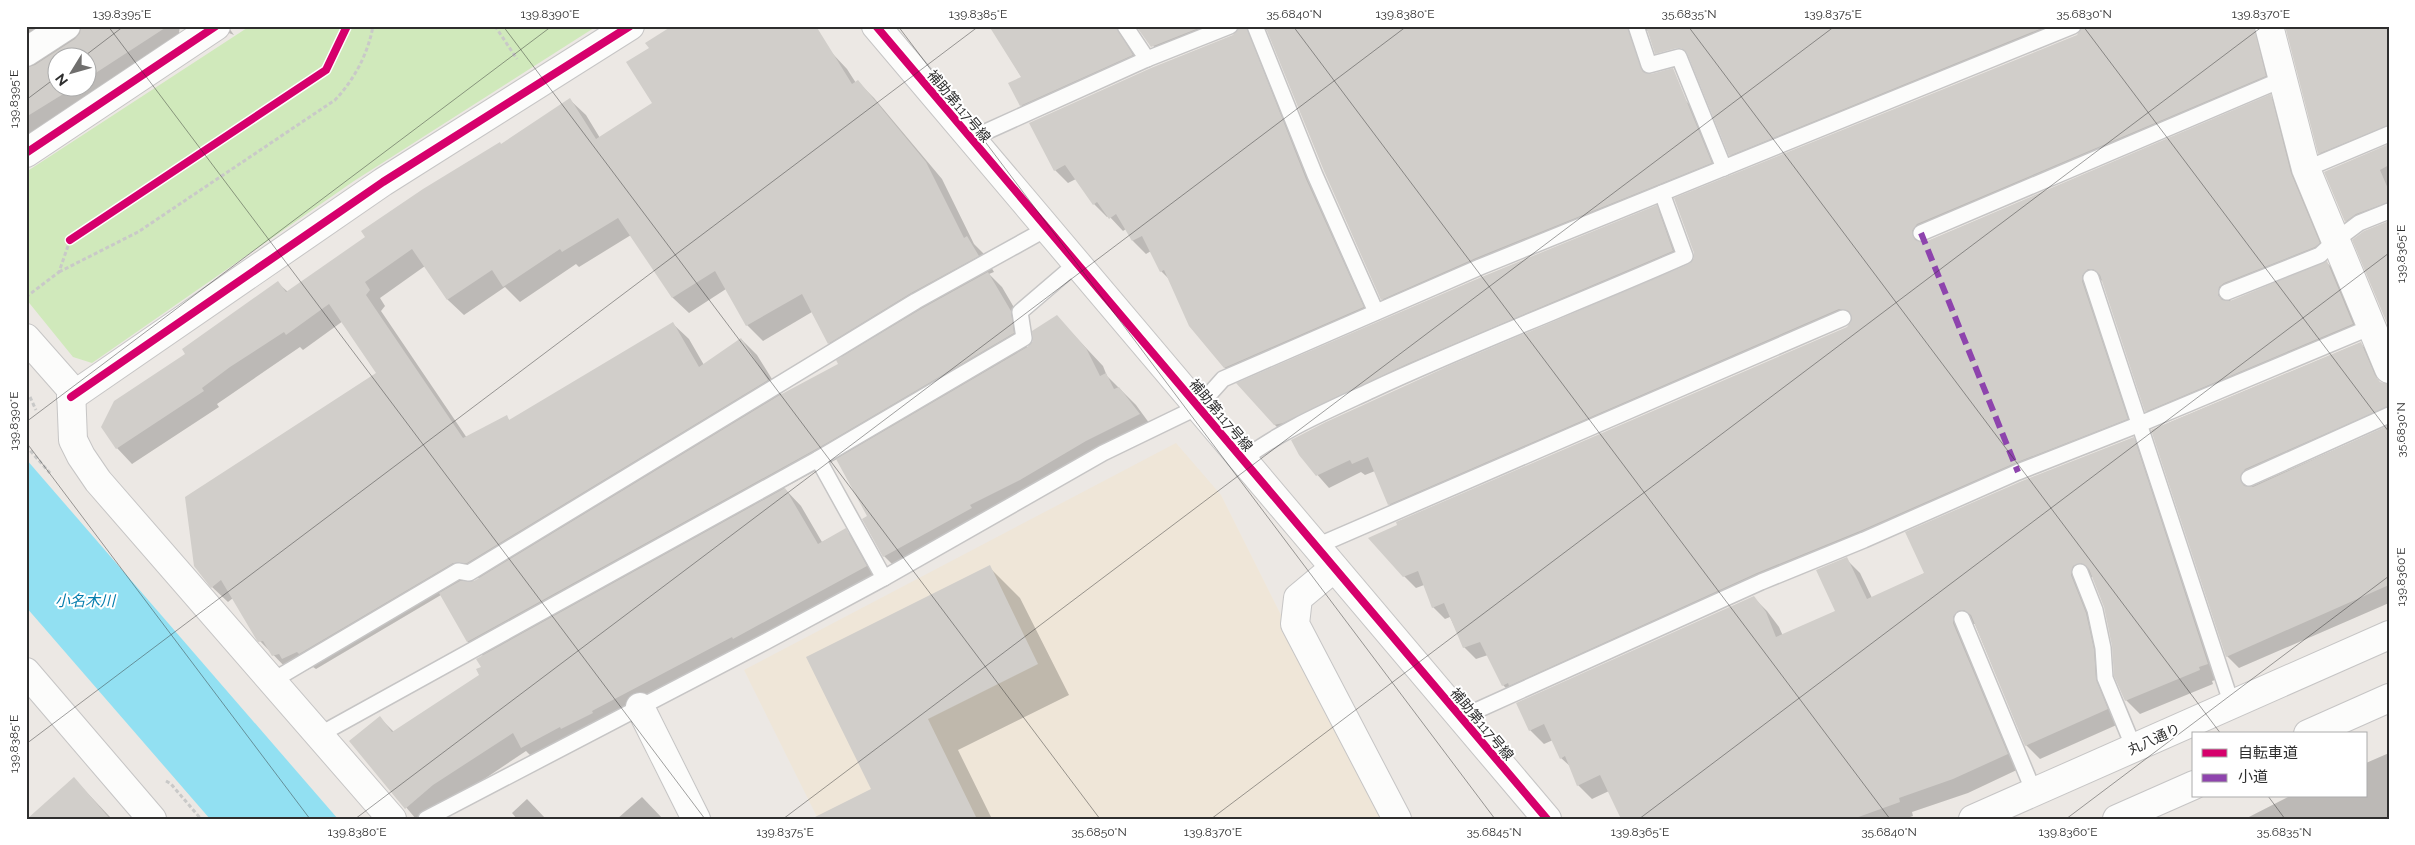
<svg xmlns="http://www.w3.org/2000/svg" width="2415" height="845" font-family="Raleway,'Noto Sans JP',sans-serif">
  <rect width="100%" height="100%" fill="#ece8e4"/>
  <!-- education -->
  <path fill="#efe6d8" d="M1176 443 1221 495 1383 819H818L744 670Z"/>
  <!-- green -->
  <path fill="#d0e9bb" d="M250 26H597L354 181 92 363 73 357 26 299V172Z"/>
  <!-- water -->
  <path fill="#92e0f2" d="M26 459 338 819H210L26 607Z"/>
  <!-- shadow -->
  <g fill="#0003" fill-rule="evenodd">
    <path d="M26 26H180L175 60 26 160ZM58 58H88V88H58Z"/>
    <path d="M211 26H232L229 28 234 35Z"/>
    <path d="M991 26H1648L1650 30 1642 32 1639 38 1650 75 1686 101 1699 114 1724 176 1490 271 1395 312 1382 299 1268 30H1264L1319 193 1376 321 1238 381 1225 368 1170 280 1161 271 1151 251 1146 254 1133 241 1126 229 1123 231 1109 216 1107 217 1094 204 1076 179 1068 183 1055 170 1239 31 1165 60 1139 29 1133 31 1130 45 1145 68 1034 118 1021 105 1022 78Z"/>
    <path d="M1685 26H2271L2277 88 1929 236 1924 243 2270 96 2282 108 2331 255 2231 299 2230 302 2327 263 2339 274 2364 336 2158 423 2146 411 2103 280 2100 281 2139 431 2027 475 1515 697 1503 685 1488 655 1476 659 1464 647 1450 617 1445 619 1433 607 1424 585 1416 588 1404 576 1848 328 1853 320 1401 516 1389 504 1375 471 1365 475 1361 472 1329 488 1300 455 1690 265 2077 36 2084 28 1742 167 1730 155Z"/>
    <path d="M2389 26V140L2331 165 2319 153Z"/>
    <path d="M832 53 847 69 856 83 858 82 874 98 942 179 974 244 983 253 994 272 989 274 1002 287 1025 326 1027 348 1057 317 1103 366 1107 376 1136 405 1155 431 900 572 884 556 869 517 837 459 784 488 801 506 822 542 845 530 862 546 882 583 539 764 526 751 450 802 430 819H416L351 742 380 718 394 732 481 676 483 656 468 642 441 595 316 669 313 667 299 674 289 671 257 638 233 598 228 602 212 587 378 373 343 321 303 350 300 347 217 404 219 407 132 464 117 448 187 354 278 283 288 292 570 100 586 115 600 138ZM631 235 673 298 689 313 726 289 747 325 763 341 812 312 829 343 843 358 840 364 782 395 757 355 741 339 704 365 689 339 673 324 510 421 506 417 467 438 381 311 385 306 380 298 425 266 448 300 464 315 505 287 520 302 576 264 579 267ZM469 578H481L474 582H463Z"/>
    <path d="M2389 146V217L2367 226 2358 233 2346 221Z"/>
    <path d="M1656 207 1669 220 1685 264 1459 359 1288 438 1274 424Z"/>
    <path d="M2360 343 2372 355 2381 376 2374 379 2389 414 2257 481 2250 487 2387 427 2389 603 2239 668 2227 656 2152 430Z"/>
    <path d="M2133 438 2147 452 2222 678 2212 681 2213 684 2140 714 2126 700 2105 606 2093 577H2090L2084 584 2121 723 2040 759 2026 745 1975 624H1972L2021 768 1968 793 1912 812 1913 816 1904 819H1622L1609 791 1592 799 1578 785 1571 767 1561 758 1553 740 1544 744 1530 730 1753 597 1767 611 1779 627 1783 636 1837 612 1846 559 1860 573 1872 598 1925 573Z"/>
    <path d="M989 567 1020 598 1069 695 958 750 992 819H863L873 790Z"/>
    <path d="M2389 753V819H2245L2290 796H2366V763Z"/>
    <path d="M74 779 112 819H29Z"/>
    <path d="M642 797 663 819H617Z"/>
    <path d="M527 799 546 819H517L512 813Z"/>
  </g>
  <!-- building -->
  <g fill="#d1ceca">
    <path d="M81 26H168L88 78V58H58V88H73L26 117V68L35 65 75 39 80 33Z"/>
    <path d="M672 26H816L852 84 858 80 926 162 964 238 967 236 979 256 911 293 828 344 802 294 746 326 715 271 672 298 618 218 562 252 560 249 503 287 492 270 447 300 412 249 365 282 370 290 366 295 463 438 507 415 509 420 673 322 699 367 741 338 768 380 467 563H453L299 654 297 652 282 659 279 654 272 656 263 641 258 642 256 639 221 580 211 588 194 566 185 497 376 373 329 304 286 335 284 332 230 367 202 388 204 391 116 449 101 427 114 401 185 354 182 349 278 281 286 292 365 237 361 231 423 189 500 142 501 144 570 98 596 139 652 103 626 62 649 48 645 43Z"/>
    <path d="M989 26H1116L1133 55 1020 106 1008 83 1021 77Z"/>
    <path d="M1136 26H1204L1151 47Z"/>
    <path d="M1239 26H1246L1306 179 1364 307 1224 368 1189 326 1164 270 1160 272 1142 236 1132 241 1116 214 1109 219 1097 202 1093 205 1065 165 1054 171 1029 123 1151 68 1233 35Z"/>
    <path d="M1265 26H1627L1643 72 1651 74 1673 68 1712 163 1476 258 1381 300 1324 171Z"/>
    <path d="M1646 26H2047L1729 156 1687 53 1681 48H1677L1655 54Z"/>
    <path d="M2082 26H2254L2266 76 1917 224 1912 231 1915 240 1925 242 2271 94 2291 173 2320 243 2315 247 2224 283 2219 287 2218 295 2222 300 2230 301 2327 261 2353 324 2145 412 2100 275 2093 269H2088L2082 276V281L2128 419 2015 463 1860 531 1757 573 1509 686 1508 683 1502 686 1480 642 1463 648 1444 603 1432 608 1418 571 1403 577 1368 538 1397 525 1396 522 1847 327 1852 320 1849 311 1839 309 1388 505 1368 457 1352 464 1350 460 1316 476 1299 455 1291 440 1326 422 1453 364 1689 264 1694 258V253L1674 198 2077 35Z"/>
    <path d="M2285 26H2389V125L2318 154Z"/>
    <path d="M2389 144V165L2380 170 2389 191V202L2356 214 2345 222 2324 172Z"/>
    <path d="M1657 205 1673 251 1407 364 1283 423 1274 425 1236 383 1484 276Z"/>
    <path d="M2389 221V328L2352 240 2364 231Z"/>
    <path d="M988 272 1011 311 1014 333 827 443 467 642 439 593 460 581H474L778 396 838 364 836 360 921 309Z"/>
    <path d="M1057 315 1086 348 1100 376 1106 373 1114 389 1119 387 1140 414 1086 441 1020 480 970 505 972 508 883 557 862 519 867 516 836 459 1029 346 1033 341 1032 331Z"/>
    <path d="M2361 342 2375 375 2380 382 2389 384V406L2245 469 2240 478 2244 486 2253 487 2389 425V585L2226 657 2151 430Z"/>
    <path d="M2134 437 2208 664 2199 667 2200 670 2125 701 2114 676 2112 646 2104 607 2089 569 2081 563 2073 566 2071 575 2086 613 2094 649 2096 679 2108 709 2025 746 1971 615 1964 610 1958 611 1953 617V623L2008 754 1953 779 1899 798 1900 802 1853 819H1621L1600 775 1577 786 1565 756 1560 759 1544 724 1529 731 1516 703 1754 596 1766 612 1776 637 1835 611 1816 570 1847 557 1867 599 1924 573 1905 532 2022 481Z"/>
    <path d="M785 488 818 544 846 528 867 566 733 639 732 637 592 711 593 713 561 729 560 727 521 748 513 733 433 785 405 809 349 741 380 716 392 732 479 675 476 669 481 667 476 659Z"/>
    <path d="M990 565 1038 664 928 719 977 819H811L871 789 806 657Z"/>
    <path d="M74 777 110 819H27Z"/>
  </g>
  <g fill="none" stroke-linecap="round" stroke-linejoin="round">
    <defs>
      <g id="lane">
        <path d="M1125 26 1147 59"/>
        <path d="M1255 26 1315 175 1376 312"/>
        <path d="M1636 26 1649 65 1679 57 1724 168"/>
        <path d="M970 139 1147 59 1230 26"/>
        <path d="M2306 169 2389 134"/>
        <path d="M1921 233 2283 79"/>
        <path d="M2091 278 2232 705"/>
        <path d="M2227 292 2320 255 2335 241 2359 223 2389 211"/>
        <path d="M818 459 884 578"/>
        <path d="M1242 460C1282 430 1327 411 1372 390 1475 342 1581 302 1685 256L1662 193"/>
        <path d="M2249 478 2389 415"/>
        <path d="M1317 546 1843 318"/>
        <path d="M2080 572 2095 610 2103 648 2105 678 2134 748"/>
        <path d="M1962 619 2034 792"/>
        <path d="M272 681 458 571 469 573 916 301 1046 229"/>
        <path d="M1460 718 1761 582 1864 540 2018 472 2140 424 2371 327"/>
        <path d="M319 735 818 459 1024 338 1020 312 1076 264"/>
        <path d="M426 819 765 642 884 578 1103 453 1198 407 1223 379 1480 267 2073 26"/>
      </g>
      <g id="street">
        <path d="M2269 26 2306 169 2389 369"/>
        <path d="M26 52 66 26"/>
        <path d="M26 153 216 26"/>
        <path d="M26 338 71 389 73 440 81 456 98 481 392 819"/>
        <path d="M71 397 383 182 630 26"/>
        <path d="M1334 568 1298 598 1295 624 1397 819"/>
        <path d="M26 672 152 819"/>
        <path d="M640 707 696 819"/>
      </g>
      <g id="secondary">
        <path d="M876 26 1547 819"/>
        <path d="M2308 734 2389 698"/>
        <path d="M1973 819 2389 635"/>
        <path d="M2117 819 2194 785"/>
      </g>
    </defs>
    <!-- lane casing -->
    <use href="#lane" stroke="#c6c5c5" stroke-width="18"/>
    <!-- street casing -->
    <use href="#street" stroke="#c6c5c5" stroke-width="30"/>
    <!-- secondary casing -->
    <use href="#secondary" stroke="#c6c5c5" stroke-width="30"/>
    <!-- path -->
    <g stroke="#c9c9c8" stroke-width="3" stroke-dasharray="4 2.5" stroke-linecap="butt">
      <path d="M495 26 517 59"/>
      <path d="M59 272 138 232 335 100C354 80 368 54 373 26"/>
      <path d="M26 297 59 272 70 240"/>
      <path d="M30 397 36 410"/>
      <path d="M26 446 50 473"/>
      <path d="M166 781 171 784 201 819"/>
    </g>
    <!-- lane -->
    <use href="#lane" stroke="#fcfcfb" stroke-width="15"/>
    <!-- street -->
    <use href="#street" stroke="#fcfcfb" stroke-width="28"/>
    <!-- secondary -->
    <use href="#secondary" stroke="#fcfcfb" stroke-width="28"/>
    <!-- quiet -->
    <path stroke="#8e44ad" stroke-width="6" stroke-dasharray="12 6" stroke-linecap="butt" d="M1921 233 2018 472"/>
    <defs>
      <g id="cycleway">
        <path d="M876 26 1547 819"/>
        <path d="M26 153 216 26"/>
        <path d="M70 240 326 70 347 26"/>
        <path d="M71 397 383 182 630 26"/>
      </g>
    </defs>
    <!-- cycleway casing -->
    <use href="#cycleway" stroke="#fff" stroke-width="11"/>
    <!-- cycleway -->
    <use href="#cycleway" stroke="#d6006c" stroke-width="8"/>
  </g>
  <!-- ticks -->
  <path fill="none" stroke="#2e2e2e" stroke-width="1" stroke-opacity="0.45" d="M108 26 705 819M503 26 1100 819M898 26 1495 819M1293 26 1890 819M1688 26 2221 734M2083 26 2389 432M82 58 124 26M26 100 58 76M26 422 552 26M26 442 310 819M26 744 979 26M2268 796 2285 819M355 819 1407 26M783 819 1835 26M1211 819 2263 26M1639 819 2389 253M2066 819 2389 576"/>
  <g text-anchor="middle" dominant-baseline="central" stroke-width="4" stroke-linejoin="round" paint-order="stroke">
    <!-- street labels -->
    <g font-size="14" fill="#2e2e2e" stroke="#fff">
      <text transform="translate(959 106) rotate(50)">補助第117号線</text>
      <text transform="translate(1221 415) rotate(50)">補助第117号線</text>
      <text transform="translate(1482 724) rotate(50)">補助第117号線</text>
      <text transform="translate(2154 739) rotate(-24)">丸八通り</text>
    </g>
    <!-- water labels -->
    <g font-size="15" font-style="italic" fill="#037dad" stroke="#fff">
      <text x="85" y="601">小名木川</text>
    </g>
  </g>
  <!-- border -->
  <rect width="2415" height="845" fill="none" stroke="#ffffff" stroke-width="55"/>
  <!-- legend -->
  <rect x="2192" y="732" width="175" height="65" fill="#ffffff" stroke="#ababab"/>
  <rect x="2202" y="749" width="25" height="8" fill="#d6006c" stroke="#ababab"/>
  <text x="2238" y="758" font-size="15" fill="#2e2e2e">自転車道</text>
  <rect x="2202" y="774" width="25" height="8" fill="#8e44ad" stroke="#ababab"/>
  <text x="2238" y="782" font-size="15" fill="#2e2e2e">小道</text>
  <!-- north arrow -->
  <g transform="translate(72 72) rotate(233)"><circle r="24" fill="#ffffff" stroke="#ababab"/>
  <path d="M0-4L9 19L0 12L-9 19Z" fill="#706f6e"/>
  <text y="-8" font-size="14" font-weight="bold" text-anchor="middle" fill="#2e2e2e">N</text>
  </g>
  <rect x="28" y="28" width="2360" height="790" fill="none" stroke="#2e2e2e" stroke-width="2"/>
  <g font-size="12" text-anchor="middle" fill="#2e2e2e">
    <text x="122" y="18">139.8395°E</text>
    <text x="550" y="18">139.8390°E</text>
    <text x="978" y="18">139.8385°E</text>
    <text x="1294" y="18">35.6840°N</text>
    <text x="1405" y="18">139.8380°E</text>
    <text x="1689" y="18">35.6835°N</text>
    <text x="1833" y="18">139.8375°E</text>
    <text x="2084" y="18">35.6830°N</text>
    <text x="2261" y="18">139.8370°E</text>
    <text transform="translate(14 99) rotate(-90)" y="4">139.8395°E</text>
    <text transform="translate(2401 254) rotate(-90)" y="4">139.8365°E</text>
    <text transform="translate(14 421) rotate(-90)" y="4">139.8390°E</text>
    <text transform="translate(2401 430) rotate(-90)" y="4">35.6830°N</text>
    <text transform="translate(2401 577) rotate(-90)" y="4">139.8360°E</text>
    <text transform="translate(14 744) rotate(-90)" y="4">139.8385°E</text>
    <text x="357" y="836">139.8380°E</text>
    <text x="785" y="836">139.8375°E</text>
    <text x="1099" y="836">35.6850°N</text>
    <text x="1213" y="836">139.8370°E</text>
    <text x="1494" y="836">35.6845°N</text>
    <text x="1640" y="836">139.8365°E</text>
    <text x="1889" y="836">35.6840°N</text>
    <text x="2068" y="836">139.8360°E</text>
    <text x="2284" y="836">35.6835°N</text>
  </g>
</svg>
